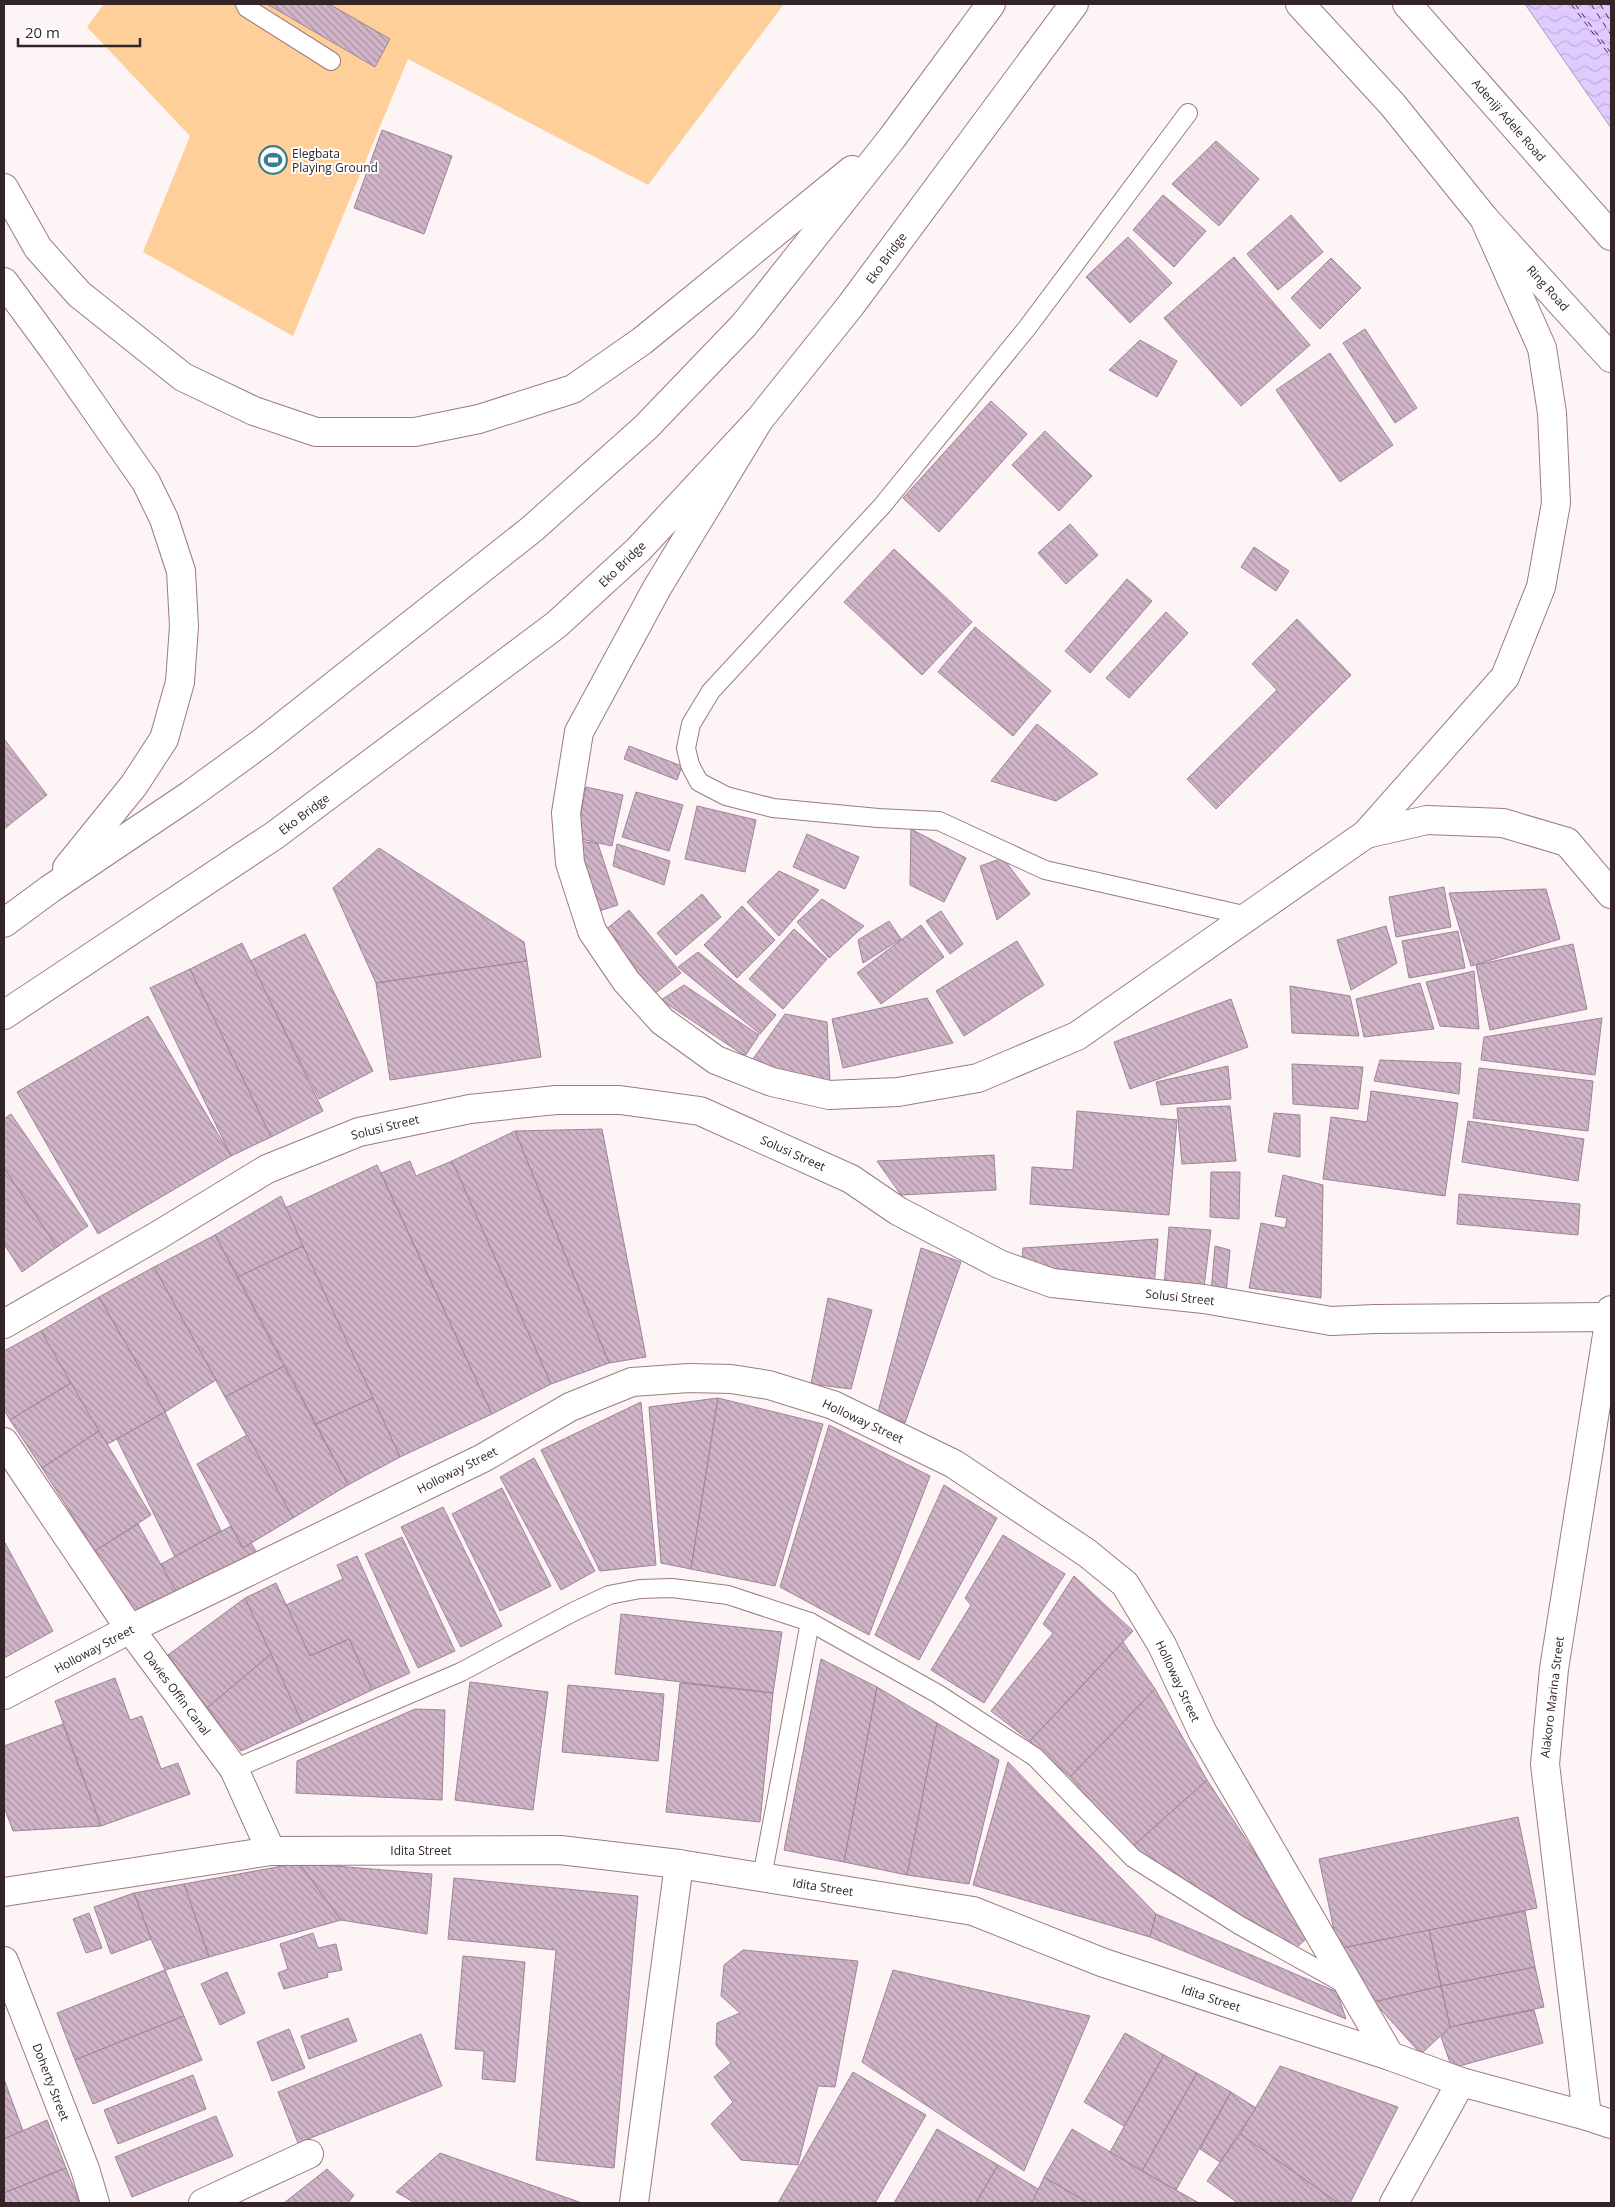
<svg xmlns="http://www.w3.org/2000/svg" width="1615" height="2207" font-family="'Open Sans',sans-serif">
  <defs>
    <pattern id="water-waves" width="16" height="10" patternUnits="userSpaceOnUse" patternTransform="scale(1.25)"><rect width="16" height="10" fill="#e0cbfe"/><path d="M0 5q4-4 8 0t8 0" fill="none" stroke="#c1aeda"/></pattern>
    <pattern id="building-back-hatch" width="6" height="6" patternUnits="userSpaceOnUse" patternTransform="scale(1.25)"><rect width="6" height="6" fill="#d0b4c8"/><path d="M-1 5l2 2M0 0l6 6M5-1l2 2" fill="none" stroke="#a992a2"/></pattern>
  </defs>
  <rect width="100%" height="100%" fill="#fcf4f5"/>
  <!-- garden -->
  <path fill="#fecf98" d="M104 4H784L648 185 408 59 293 336 143 252 190 136 87 27Z"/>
  <!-- water -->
  <path fill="url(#water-waves)" stroke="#ac99be" d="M1525 4H1611V128Z"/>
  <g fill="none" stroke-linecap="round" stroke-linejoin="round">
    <!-- ferry -->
    <g stroke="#47236a" stroke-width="1" stroke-dasharray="6 5" stroke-linecap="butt">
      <path d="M1571 4 1611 57"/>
      <path d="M1575 4 1611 53"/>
      <path d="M1591 4 1611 35"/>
      <path d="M1600 4 1611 22"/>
    </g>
  </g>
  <!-- building -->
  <g fill="url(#building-back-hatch)" stroke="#9f8497">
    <path d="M267 4H329L390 39 375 67Z"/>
    <path d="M382 130 452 156 424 234 354 208Z"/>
    <path d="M1216 141 1259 179 1219 226 1172 184Z"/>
    <path d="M1163 195 1206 231 1174 267 1133 230Z"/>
    <path d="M1291 215 1323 252 1278 290 1247 254Z"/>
    <path d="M1128 237 1172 283 1130 323 1086 277Z"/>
    <path d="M1234 257 1310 345 1241 406 1164 318Z"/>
    <path d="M1331 258 1361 288 1320 329 1291 298Z"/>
    <path d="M1365 329 1417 408 1395 423 1343 343Z"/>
    <path d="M1140 340 1177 361 1157 397 1109 370Z"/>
    <path d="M1330 353 1393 445 1340 482 1276 390Z"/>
    <path d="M991 401 1027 434 939 532 903 498Z"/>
    <path d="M1045 431 1092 476 1059 511 1012 465Z"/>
    <path d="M1070 524 1098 555 1066 584 1038 553Z"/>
    <path d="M1254 547 1289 571 1276 591 1241 567Z"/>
    <path d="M894 549 972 622 922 675 844 602Z"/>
    <path d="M1127 579 1152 601 1090 673 1065 651Z"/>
    <path d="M1166 612 1188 633 1129 698 1106 678Z"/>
    <path d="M1297 619 1351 675 1216 809 1187 779 1277 690 1252 664Z"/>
    <path d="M975 627 1051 691 1013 736 938 672Z"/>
    <path d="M1037 724 1098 774 1056 801 991 781Z"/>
    <path d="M4 739 47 795 4 829Z"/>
    <path d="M629 746 682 766 677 780 624 759Z"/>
    <path d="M586 787 623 795 612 846 576 838Z"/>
    <path d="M636 792 683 805 669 851 622 837Z"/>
    <path d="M697 806 756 820 745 872 685 859Z"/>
    <path d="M911 829 966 858 944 902 910 885Z"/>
    <path d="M807 834 859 857 845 889 793 867Z"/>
    <path d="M574 840 598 844 618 905 599 911Z"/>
    <path d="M617 844 670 861 664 885 613 866Z"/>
    <path d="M379 848 524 942 527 961 376 983 333 888Z"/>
    <path d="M1003 858 1030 894 997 920 980 866Z"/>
    <path d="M779 871 819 890 779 936 747 902Z"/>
    <path d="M1444 887 1451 927 1396 937 1389 897Z"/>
    <path d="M1546 889 1560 939 1471 966 1449 893Z"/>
    <path d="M702 894 721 917 676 955 657 933Z"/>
    <path d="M822 899 864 926 829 958 797 922Z"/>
    <path d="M742 906 775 940 737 978 704 945Z"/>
    <path d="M629 910 681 973 653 995 603 932Z"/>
    <path d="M941 911 963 944 950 954 926 921Z"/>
    <path d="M889 921 901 939 863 963 858 940Z"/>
    <path d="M921 925 944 957 881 1004 857 973Z"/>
    <path d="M1386 926 1397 963 1351 990 1337 940Z"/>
    <path d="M794 929 827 959 783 1009 749 979Z"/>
    <path d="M1458 931 1465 968 1409 978 1402 941Z"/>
    <path d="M305 934 373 1071 319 1099 250 961Z"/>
    <path d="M1017 941 1044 985 964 1036 936 991Z"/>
    <path d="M242 943 323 1111 271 1137 190 969Z"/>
    <path d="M1573 944 1587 1009 1490 1030 1476 965Z"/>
    <path d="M698 952 776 1015 760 1034 678 967Z"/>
    <path d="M527 961 541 1057 390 1080 376 983Z"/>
    <path d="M190 969 271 1137 231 1156 150 988Z"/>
    <path d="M1474 971 1479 1029 1440 1026 1426 982Z"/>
    <path d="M1420 983 1434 1029 1364 1037 1356 999Z"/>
    <path d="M684 985 759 1035 745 1056 661 1000Z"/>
    <path d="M1290 986 1350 996 1359 1036 1292 1033Z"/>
    <path d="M927 998 953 1043 843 1068 832 1019Z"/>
    <path d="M1231 999 1248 1047 1130 1089 1114 1042Z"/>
    <path d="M785 1014 827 1022 830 1082 748 1066Z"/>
    <path d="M148 1016 231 1156 98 1234 17 1092Z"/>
    <path d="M1602 1018 1595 1075 1481 1060 1484 1037Z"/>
    <path d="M1380 1060 1461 1063 1459 1094 1374 1081Z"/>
    <path d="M1292 1064 1363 1067 1358 1109 1293 1104Z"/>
    <path d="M1228 1066 1231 1099 1161 1105 1156 1082Z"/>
    <path d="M1479 1068 1593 1081 1588 1131 1473 1118Z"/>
    <path d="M1371 1091 1458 1103 1445 1196 1323 1179 1331 1117 1367 1122Z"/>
    <path d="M1230 1106 1236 1161 1182 1164 1177 1108Z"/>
    <path d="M1077 1111 1177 1120 1169 1215 1030 1204 1032 1167 1073 1170Z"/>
    <path d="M1274 1113 1300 1115V1157L1268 1152Z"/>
    <path d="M11 1114 88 1226 57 1247 4 1168V1119Z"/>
    <path d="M1468 1121 1584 1139 1578 1181 1462 1162Z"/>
    <path d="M602 1129 646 1357 609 1363 515 1131Z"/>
    <path d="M515 1131 609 1363 551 1384 452 1161Z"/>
    <path d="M994 1155 996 1190 901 1195 877 1161Z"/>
    <path d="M410 1161 416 1176 452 1161 551 1384 492 1414 381 1173Z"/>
    <path d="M377 1165 492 1414 400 1457 285 1208Z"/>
    <path d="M4 1168 57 1247 22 1272 4 1244Z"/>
    <path d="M1211 1172H1240L1239 1219 1210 1217Z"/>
    <path d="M1283 1175 1323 1185 1321 1298 1249 1288 1261 1223 1285 1228 1287 1218 1275 1216Z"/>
    <path d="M1459 1194 1580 1204 1578 1235 1457 1224Z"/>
    <path d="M281 1196 303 1246 238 1277 215 1235Z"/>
    <path d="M1169 1227 1211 1230 1204 1287 1164 1286Z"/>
    <path d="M215 1235 284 1366 225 1397 154 1267Z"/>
    <path d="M1158 1239 1154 1287 1021 1269 1023 1248Z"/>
    <path d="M303 1246 373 1398 316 1424 238 1277Z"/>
    <path d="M1215 1246 1230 1250 1226 1295 1211 1292Z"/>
    <path d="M921 1248 961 1262 905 1423 878 1412Z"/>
    <path d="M154 1267 216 1380 165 1412 99 1297Z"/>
    <path d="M99 1297 165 1412 106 1445 41 1331Z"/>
    <path d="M828 1298 872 1310 851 1389 811 1384Z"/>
    <path d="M41 1331 71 1383 10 1420 4 1410V1351Z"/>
    <path d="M284 1366 348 1485 293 1518 225 1397Z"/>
    <path d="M71 1383 99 1431 42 1468 10 1420Z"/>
    <path d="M373 1398 400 1457 348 1485 316 1424Z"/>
    <path d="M718 1398 691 1569 661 1563 649 1407Z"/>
    <path d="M718 1398 823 1424 775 1586 691 1569Z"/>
    <path d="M641 1402 656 1565 600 1571 541 1450Z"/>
    <path d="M165 1412 221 1531 175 1557 117 1439Z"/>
    <path d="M829 1425 930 1476 869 1635 780 1587Z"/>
    <path d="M99 1431 151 1515 95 1551 42 1468Z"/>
    <path d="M247 1435 293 1518 243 1548 197 1464Z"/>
    <path d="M534 1458 595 1571 561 1590 500 1477Z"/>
    <path d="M944 1485 997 1518 919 1660 875 1635Z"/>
    <path d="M502 1488 551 1586 500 1611 452 1514Z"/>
    <path d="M443 1507 502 1626 461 1647 401 1527Z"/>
    <path d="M138 1524 181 1600 137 1617 95 1551Z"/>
    <path d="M231 1526 243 1548 251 1543 259 1556 181 1600 161 1564Z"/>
    <path d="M1003 1535 1065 1574 984 1703 931 1670 971 1605 965 1598Z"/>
    <path d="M402 1537 455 1651 418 1668 365 1554Z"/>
    <path d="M5 1543 53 1631 4 1658V1544Z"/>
    <path d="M357 1556 410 1673 372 1690 349 1639 310 1656 286 1605 343 1579 337 1565Z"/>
    <path d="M1074 1576 1133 1631 1030 1741 991 1711 1053 1633 1043 1624Z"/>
    <path d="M276 1583 310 1656 349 1639 372 1690 302 1723 245 1598Z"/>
    <path d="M245 1598 271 1654 207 1708 168 1655Z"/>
    <path d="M621 1614 782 1632 773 1693 615 1674Z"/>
    <path d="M1123 1642 1155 1689 1070 1777 1030 1741Z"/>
    <path d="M271 1654 302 1723 241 1751 207 1708Z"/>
    <path d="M821 1659 877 1687 844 1862 784 1850Z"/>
    <path d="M115 1678 130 1720 142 1716 161 1769 178 1763 190 1794 101 1826 55 1701Z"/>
    <path d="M470 1682 548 1692 533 1810 455 1800Z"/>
    <path d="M680 1683 773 1693 760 1822 666 1812Z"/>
    <path d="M568 1685 664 1694 658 1761 562 1752Z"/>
    <path d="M877 1687 937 1723 907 1875 844 1862Z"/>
    <path d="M1155 1689 1207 1780 1132 1847 1070 1777Z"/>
    <path d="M415 1709 445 1710 442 1800 296 1793 297 1761Z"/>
    <path d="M937 1723 999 1760 969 1884 907 1875Z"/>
    <path d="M63 1724 101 1826 13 1831 4 1807V1746Z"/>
    <path d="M1008 1762 1156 1914 1150 1937 973 1885Z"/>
    <path d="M1207 1780 1309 1936 1293 1951 1132 1847Z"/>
    <path d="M1518 1817 1537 1908 1338 1949 1319 1859Z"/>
    <path d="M299 1863 341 1920 209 1957 184 1884Z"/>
    <path d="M299 1863 432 1874 427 1934 341 1920Z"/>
    <path d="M454 1878 638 1896 614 2168 536 2160 556 1950 448 1939Z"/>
    <path d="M184 1884 209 1957 165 1970 151 1939 134 1893Z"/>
    <path d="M134 1893 151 1939 111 1954 94 1907Z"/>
    <path d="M1525 1911 1535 1967 1441 1986 1429 1930Z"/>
    <path d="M89 1913 102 1948 86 1953 73 1919Z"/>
    <path d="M1156 1914 1337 1992 1346 2019 1150 1937Z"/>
    <path d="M1429 1930 1441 1986 1374 2002 1338 1949Z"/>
    <path d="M313 1933 318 1948 336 1944 342 1970 327 1973 328 1977 284 1989 278 1973 288 1969 280 1944Z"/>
    <path d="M743 1950 858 1961 835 2087 818 2086 798 2165 741 2160 711 2124 733 2102 714 2077 731 2063 716 2045 717 2023 740 2013 721 1996 724 1965Z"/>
    <path d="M463 1956 525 1962 515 2082 482 2079 484 2051 455 2049Z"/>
    <path d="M1535 1967 1544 2007 1450 2027 1441 1986Z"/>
    <path d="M165 1970 184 2016 75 2060 57 2013Z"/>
    <path d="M893 1970 1090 2016 1024 2171 862 2062Z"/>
    <path d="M227 1972 245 2013 220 2025 201 1984Z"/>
    <path d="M1441 1986 1450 2027 1421 2054 1374 2002Z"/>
    <path d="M1534 2010 1543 2043 1452 2068 1441 2037 1450 2027Z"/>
    <path d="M184 2016 202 2060 93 2104 75 2060Z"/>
    <path d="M348 2018 357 2041 309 2059 301 2036Z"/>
    <path d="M289 2029 305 2068 272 2081 257 2042Z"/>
    <path d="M1125 2033 1164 2055 1124 2126 1084 2102Z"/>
    <path d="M421 2034 442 2086 298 2143 278 2092Z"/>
    <path d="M1164 2055 1197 2073 1142 2171 1110 2152Z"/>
    <path d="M1280 2066 1398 2107 1350 2203H1338L1240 2134Z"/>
    <path d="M853 2072 926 2115 875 2203H778Z"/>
    <path d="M1197 2073 1231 2092 1176 2190 1142 2171Z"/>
    <path d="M193 2075 206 2109 118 2144 104 2110Z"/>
    <path d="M4 2079 23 2131 4 2139Z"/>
    <path d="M1231 2092 1256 2108 1220 2162 1200 2149Z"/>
    <path d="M216 2116 233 2156 132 2197 115 2157Z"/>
    <path d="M47 2120 66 2168 4 2193V2139Z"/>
    <path d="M937 2129 998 2165 976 2203H894Z"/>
    <path d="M1072 2129 1142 2171 1199 2203H1088L1044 2177Z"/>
    <path d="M1240 2134 1338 2203H1238L1207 2181Z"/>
    <path d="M440 2153 582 2203H415L396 2192Z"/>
    <path d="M998 2165 1040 2190 1032 2203H976Z"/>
    <path d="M66 2168 80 2203H4V2193Z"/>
    <path d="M327 2169 354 2195 348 2203H284Z"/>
    <path d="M1044 2177 1088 2203H1032Z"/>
  </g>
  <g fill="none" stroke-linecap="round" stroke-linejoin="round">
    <defs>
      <g id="lane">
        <path d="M245 4 247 8 331 61"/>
        <path d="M1188 113 1027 328 882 506 711 691 691 724 686 748 690 765 699 782 726 796 773 808 878 818 939 821 1045 870 1248 916"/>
        <path d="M234 1769 461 1672 573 1612 609 1595 640 1589 672 1588 728 1595 810 1622 938 1694 1035 1757 1133 1858 1239 1925 1348 1986"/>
        <path d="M762 1877 810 1622"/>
      </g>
      <g id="street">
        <path d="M4 1324 157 1236 267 1169 359 1132 470 1109 556 1100H620L700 1111 851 1179 898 1211 999 1264 1052 1283 1204 1299 1331 1321 1375 1319 1609 1317"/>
        <path d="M4 1442 130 1629 234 1769 271 1851"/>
        <path d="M4 1695 130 1629 483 1458 570 1407 632 1382 689 1378 731 1379 769 1385 833 1405 954 1464 1087 1553 1125 1584 1162 1645 1203 1733 1390 2056"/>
        <path d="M4 1892 271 1851 560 1850 679 1864 973 1911 1104 1963 1390 2056 1461 2082 1587 2116 1611 2124"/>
        <path d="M4 1961 85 2169 95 2203"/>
        <path d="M1587 2116 1545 1764 1554 1669 1611 1310"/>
        <path d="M203 2203 309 2154"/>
        <path d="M634 2203 679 1864"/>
        <path d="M1394 2203 1461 2082"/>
      </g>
      <g id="primary">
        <path d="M1300 4 1392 104 1484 218 1611 358"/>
        <path d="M1407 4 1611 236"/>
      </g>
      <g id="highway">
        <path d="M4 188 38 248 79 294 183 377 254 411 316 432H415L479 419 573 389 642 341 852 170"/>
        <path d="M4 282 54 350 146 482 164 519 181 571 184 626 180 682 164 739 134 785 67 868"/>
        <path d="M759 420 657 588 579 732 566 813 570 863 592 931 626 981 662 1021 716 1060 772 1082 829 1095 898 1092 978 1078 1077 1036 1366 834 1505 677 1541 587 1556 503 1552 413 1542 348 1484 218"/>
        <path d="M1366 834 1427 820 1503 823 1567 842 1611 894"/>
        <path d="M4 923 50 889 190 795 264 741 532 529 646 427 744 325 892 138 991 4"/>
        <path d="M4 1015 275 835 556 625 638 550 759 420 851 305 1074 4"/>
      </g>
    </defs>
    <!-- lane casing -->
    <use href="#lane" stroke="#9c7b80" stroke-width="20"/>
    <!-- street casing -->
    <use href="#street" stroke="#9c7b80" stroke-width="30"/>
    <!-- primary casing -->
    <use href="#primary" stroke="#9c7b80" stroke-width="30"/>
    <!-- highway casing -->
    <use href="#highway" stroke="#9c7b80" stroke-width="30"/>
    <!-- lane -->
    <use href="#lane" stroke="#fff" stroke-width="18"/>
    <!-- street -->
    <use href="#street" stroke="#fff" stroke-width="28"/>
    <!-- primary -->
    <use href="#primary" stroke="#fff" stroke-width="28"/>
    <!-- highway -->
    <use href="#highway" stroke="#fff" stroke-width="28"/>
  </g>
  <!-- icons -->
  <defs>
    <symbol id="stadium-ring" viewBox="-11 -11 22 22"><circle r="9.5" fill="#fff" stroke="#387f89" stroke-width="1.5"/><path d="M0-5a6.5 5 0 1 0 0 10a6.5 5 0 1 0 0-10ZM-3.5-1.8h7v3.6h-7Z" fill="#387f89"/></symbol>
  </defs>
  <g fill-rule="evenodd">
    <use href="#stadium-ring" x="257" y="144" width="32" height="32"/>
  </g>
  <g text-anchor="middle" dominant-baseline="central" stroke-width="4" stroke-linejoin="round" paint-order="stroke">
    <!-- street labels -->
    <g font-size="12" fill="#322427" stroke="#fff">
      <text transform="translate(1509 120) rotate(49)">Adeniji Adele Road</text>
      <text transform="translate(886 258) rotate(-54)">Eko Bridge</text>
      <text transform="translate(1548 288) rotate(48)">Ring Road</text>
      <text transform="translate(622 564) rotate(-44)">Eko Bridge</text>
      <text transform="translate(304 814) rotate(-37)">Eko Bridge</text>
      <text transform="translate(385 1127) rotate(-14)">Solusi Street</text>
      <text transform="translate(793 1153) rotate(24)">Solusi Street</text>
      <text transform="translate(1180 1297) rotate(6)">Solusi Street</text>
      <text transform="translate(863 1421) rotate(25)">Holloway Street</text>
      <text transform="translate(457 1470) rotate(-27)">Holloway Street</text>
      <text transform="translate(94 1649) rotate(-28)">Holloway Street</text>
      <text transform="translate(1178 1681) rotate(65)">Holloway Street</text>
      <text transform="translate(177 1693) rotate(53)">Davies Offin Canal</text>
      <text transform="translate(1552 1697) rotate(-83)">Alakoro Marina Street</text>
      <text x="421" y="1850">Idita Street</text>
      <text transform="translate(823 1887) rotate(9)">Idita Street</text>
      <text transform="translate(1211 1998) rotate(18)">Idita Street</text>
      <text transform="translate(51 2082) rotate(69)">Doherty Street</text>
    </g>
    <!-- poi labels -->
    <g font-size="12" fill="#322427" stroke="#fff" text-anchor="start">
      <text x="292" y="153">Elegbata<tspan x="292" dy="14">Playing Ground</tspan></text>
    </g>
  </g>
  <!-- border -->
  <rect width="1615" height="2207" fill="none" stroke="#322427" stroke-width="10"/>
  <!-- scale -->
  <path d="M18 38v8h122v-8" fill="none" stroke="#322427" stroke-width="2.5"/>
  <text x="25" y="38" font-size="15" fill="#322427" stroke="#ffffff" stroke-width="4" paint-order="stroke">20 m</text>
</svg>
